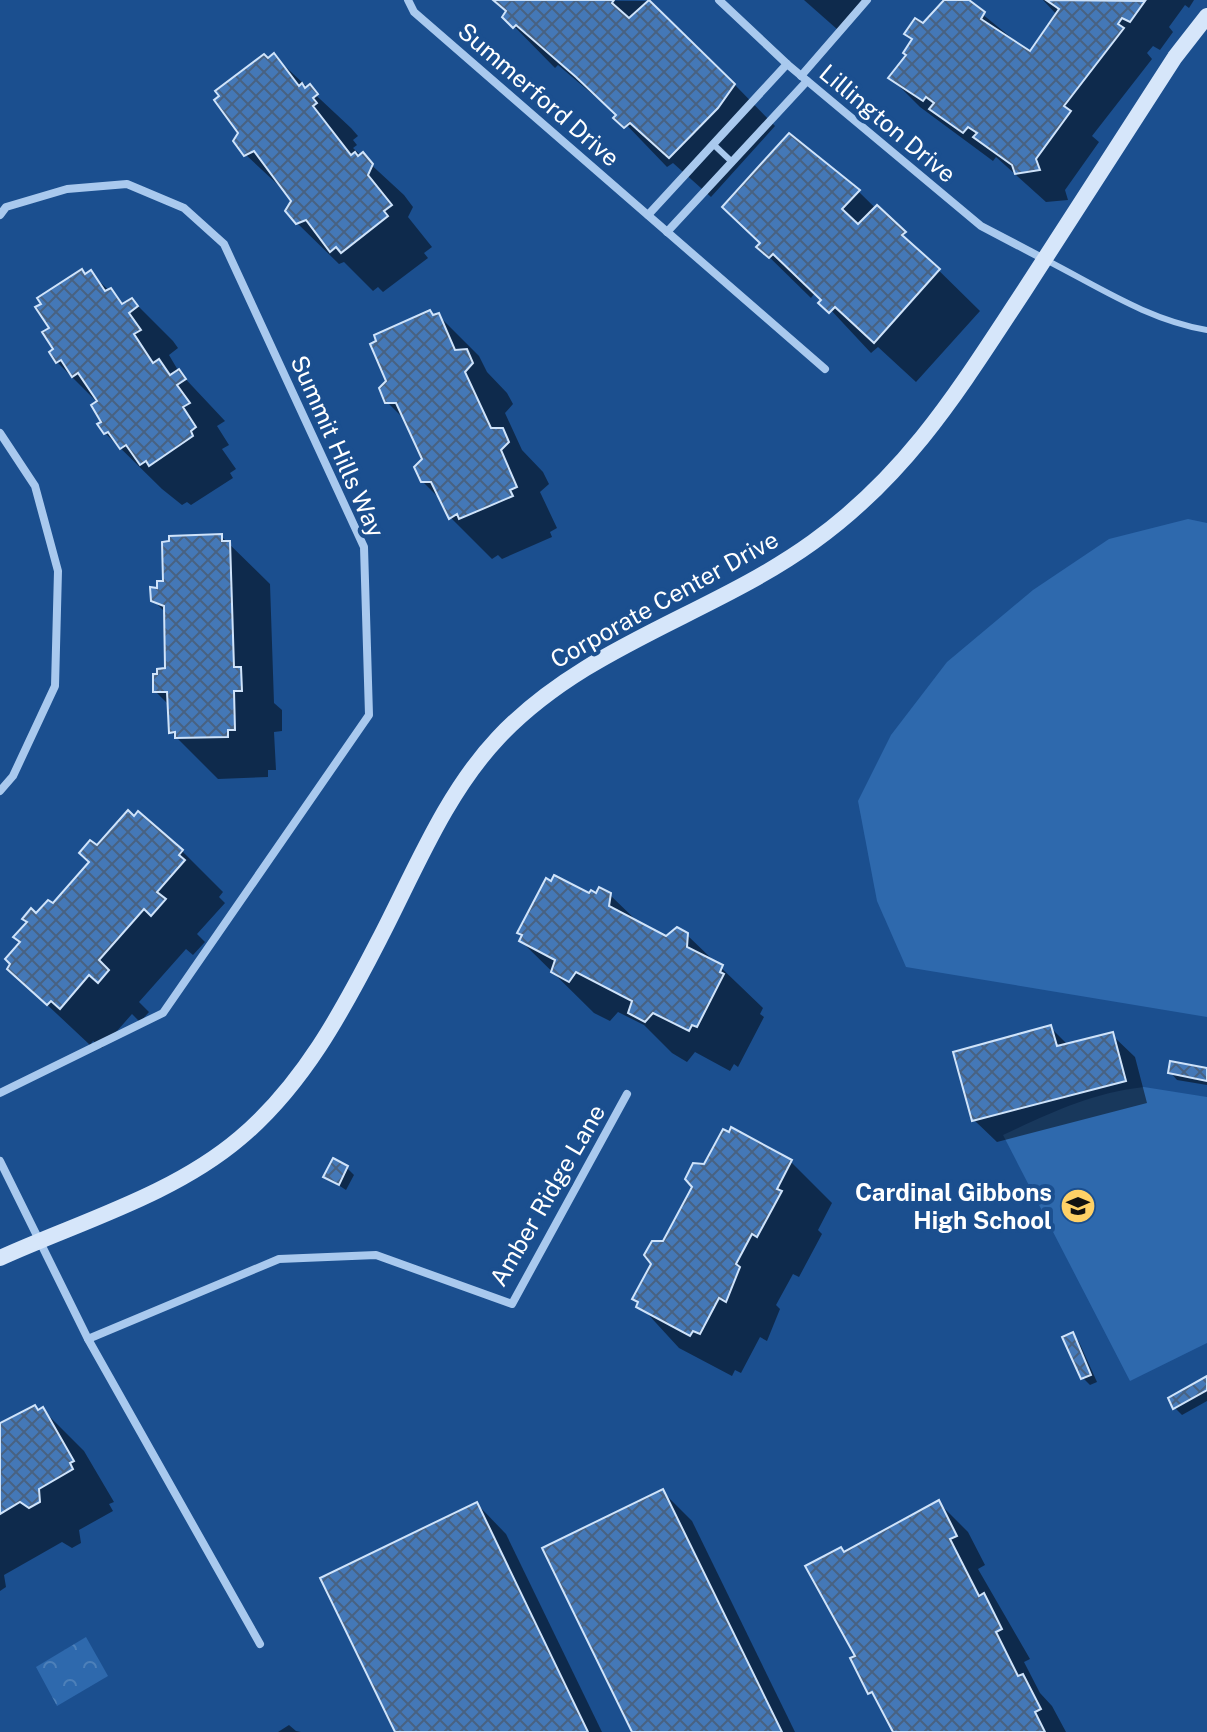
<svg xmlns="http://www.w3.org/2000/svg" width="1207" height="1732" font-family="'Public Sans',sans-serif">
  <defs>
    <pattern id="park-crowns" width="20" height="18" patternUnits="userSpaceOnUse" patternTransform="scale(2)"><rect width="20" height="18" fill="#2e69ad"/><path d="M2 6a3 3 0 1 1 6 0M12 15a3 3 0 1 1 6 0" fill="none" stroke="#4d80b9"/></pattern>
    <pattern id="building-cross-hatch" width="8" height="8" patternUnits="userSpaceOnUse" patternTransform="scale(2)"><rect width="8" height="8" fill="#4478b7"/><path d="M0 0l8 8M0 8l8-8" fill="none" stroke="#486282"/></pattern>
  </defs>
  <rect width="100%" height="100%" fill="#1b4f8f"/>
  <!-- green -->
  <g fill="#2e69ad">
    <path d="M1188 519 1207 523V1017L906 967 877 901 858 801 891 735 947 662 1033 590 1109 539Z"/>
    <path d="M1144 1087 1207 1097V1343L1130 1381 1003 1135C1050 1113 1091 1093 1144 1087Z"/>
  </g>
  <!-- park -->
  <path fill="url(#park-crowns)" d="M86 1637 108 1676 57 1706 36 1667Z"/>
  <!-- shadow -->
  <g fill="#0007">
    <path d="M493 0 647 1 699 48 775 126 711 197 673 163 667 167 618 116 558 65 555 68 505 17 507 13Z"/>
    <path d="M804 0H868L838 30Z"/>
    <path d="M946 0H965L1031 54 1057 15 1043 0H1194L1189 8 1185 5 1169 27 1173 32 1160 50 1153 46 1147 53 1152 59 1092 136 1099 142 1065 190 1068 200 1046 202 996 157 993 161 920 107 891 78 923 26Z"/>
    <path d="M274 56 351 128 358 136 353 140 357 145 353 148 404 195 413 207 408 217 432 247 424 253 428 258 383 292 378 287 373 291 344 262 339 264 297 223 289 195 245 154 268 61Z"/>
    <path d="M858 191 980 311 916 382 878 347 871 353 815 293 811 298 759 247Z"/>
    <path d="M90 273 125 305 132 300 173 341 178 348 169 355 179 372 225 421 217 426 229 445 222 449 236 469 230 473 233 478 191 505 187 502 182 505 162 489 105 433 98 403 57 362 51 329Z"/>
    <path d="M438 315 479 356 487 372 507 393 513 404 505 413 522 450 543 472 549 484 540 492 557 528 550 532 552 537 502 559 498 555 492 559 451 518 443 502 422 481 424 459 407 422 387 402Z"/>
    <path d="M221 536 270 584 274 703 282 710V731L274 732 276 770H268V777L218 779 171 732 170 706 155 691 167 670 166 613 153 600 165 583Z"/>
    <path d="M97 848 182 851 223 892 219 897 225 903 197 934 205 942 193 955 186 949 139 1002 149 1012 140 1022 132 1014 102 1048 93 1041 90 1045 9 969 37 915 53 906 91 862Z"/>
    <path d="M610 895 640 924 666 938 687 935 763 1008 760 1014 764 1017 738 1067 734 1064 730 1071 695 1052 687 1062 672 1053 644 1025 618 1012 610 1021 594 1013 521 941 590 896Z"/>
    <path d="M1050 1027 1068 1045 1112 1035 1135 1057 1147 1103 997 1142 974 1120Z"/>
    <path d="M1207 1070V1085L1177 1080 1170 1072Z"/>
    <path d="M791 1162 832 1203 818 1230 822 1234 799 1277 793 1274 776 1305 780 1309 767 1341 760 1337 741 1373 735 1370 732 1376 679 1348 634 1299 664 1243Z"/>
    <path d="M347 1168 354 1175 346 1190 326 1177Z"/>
    <path d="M1072 1335 1079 1342 1097 1382 1090 1385 1083 1378Z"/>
    <path d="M1207 1378V1401L1182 1415 1175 1408Z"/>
    <path d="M43 1410 84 1451 114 1502 109 1504 113 1511 79 1530 81 1543 72 1548 62 1542 4 1575 6 1587 0 1591V1426Z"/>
    <path d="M662 1491 692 1521 795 1732H635Z"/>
    <path d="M938 1502 968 1532 985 1565 978 1569 1030 1659 1024 1662 1040 1693 1052 1706 1066 1732H895L881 1703 870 1692 858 1657 845 1554Z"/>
    <path d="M477 1504 506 1534 602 1732H397Z"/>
    <path d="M289 1725 296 1731 301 1732H278Z"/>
  </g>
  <!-- building -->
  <g fill="url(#building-cross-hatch)" stroke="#cfe3fa" stroke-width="2">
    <path d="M493 0H614L612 3 629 18 649 0 735 84 718 108 669 158 630 123 624 128 613 118 616 115 576 77 516 25 513 28 502 17 506 11Z"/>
    <path d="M944 0H969L985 12 981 19 1030 51 1059 9 1046 0 1145 1 1130 22 1122 18 1118 24 1124 28 1064 106 1071 111 1036 159 1040 170 1015 174 1012 165 973 137 977 133 968 127 963 133 929 109 934 103 926 97 923 101 888 78 906 55 903 53 912 39 904 34 915 18 923 23Z"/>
    <path d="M274 53 299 86 302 83 305 88 310 84 318 94 313 98 317 103 313 106 351 155 355 152 358 156 363 152 373 164 368 175 392 205 384 211 388 216 341 253 336 247 330 252 306 220 296 224 285 211 291 201 254 151 244 156 233 141 238 133 214 100 219 96 215 91 264 54 268 58Z"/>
    <path d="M789 133 860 190 842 209 858 224 877 205 906 232 902 235 940 269 874 343 835 307 829 313 818 303 821 300 773 254 769 258 756 247 760 243 722 207Z"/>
    <path d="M82 269 85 274 91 270 105 291 111 288 122 304 132 298 138 306 129 313 141 330 134 334 153 363 159 359 170 375 179 369 186 379 177 385 190 403 183 407 196 427 191 431 193 436 149 466 146 461 140 465 126 445 120 449 108 432 104 434 97 424 101 422 91 405 97 401 78 373 72 377 61 360 56 363 49 352 53 349 42 332 49 328 35 307 41 304 37 298Z"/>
    <path d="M430 310 433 315 439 313 455 350 467 349 473 363 465 372 491 428H503L509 442 501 450 517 487 510 490 513 496 459 519 457 514 449 519 431 482H421L414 467 422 459 396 403H385L379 388 386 381 370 344 376 341 374 335Z"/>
    <path d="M222 534V541H230L234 667H241L242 691H234L235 730H228V737L175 738V732L169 733 167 692H153V674H157V669L165 668 164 606 151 601 150 587 157 588V581H163L162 542 169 541V536Z"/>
    <path d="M128 810 134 816 138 811 183 850 179 855 185 860 157 892 166 899 151 916 144 909 99 960 109 970 98 983 89 975 60 1009 51 1001 47 1005 7 969 10 964 5 959 20 942 13 937 27 922 22 919 31 908 36 913 48 900 53 903 89 862 79 853 90 840 97 845Z"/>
    <path d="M554 875 589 893 591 890 596 893 599 887 611 893 609 906 666 936 677 927 688 933 687 947 723 965 720 972 724 974 697 1027 692 1025 689 1031 653 1013 645 1022 628 1013 632 1001 576 972 569 982 551 972 555 960 519 941 522 935 517 933 546 878 551 881Z"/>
    <path d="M1051 1025 1057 1046 1113 1032 1126 1081 972 1121 953 1052Z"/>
    <path d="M1170 1061 1207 1068V1081L1168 1073Z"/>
    <path d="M731 1127 792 1160 777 1189 782 1191 757 1237 752 1234 736 1264 740 1267 726 1302 719 1298 700 1334 693 1331 690 1336 636 1307 638 1302 632 1299 651 1264 644 1255 652 1241H663L692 1187 685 1179 693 1163 704 1164 723 1129 729 1132Z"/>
    <path d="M333 1158 348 1166 339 1185 323 1177Z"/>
    <path d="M1073 1332 1091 1375 1081 1379 1062 1337Z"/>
    <path d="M1207 1376V1390L1173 1409 1168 1398Z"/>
    <path d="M35 1405 38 1410 43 1407 74 1461 70 1463 73 1469 39 1489 40 1502 29 1508 20 1502 0 1514V1423Z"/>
    <path d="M663 1489 782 1732H632L542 1548Z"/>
    <path d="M939 1500 957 1536 950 1539 979 1596 984 1593 1002 1629 996 1632 1018 1676 1023 1674 1041 1709 1035 1712 1045 1732H893L872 1692 868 1694 850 1658 855 1656 805 1566 841 1547 844 1552Z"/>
    <path d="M477 1502 588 1732H395L320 1578Z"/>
  </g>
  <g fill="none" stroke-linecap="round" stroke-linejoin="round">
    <!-- lane -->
    <g stroke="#a9c9ee" stroke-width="6">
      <path d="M713 144 732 162"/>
      <path d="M1046 260C1099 287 1148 320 1207 330"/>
    </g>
    <!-- street -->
    <g stroke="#a9c9ee" stroke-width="8">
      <path d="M408 0 414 12 825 369"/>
      <path d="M719 0 787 64 981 226 1044 259"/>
      <path d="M801 76 867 0"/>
      <path d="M0 215 6 207 67 189 127 184 184 208 224 244 364 547 369 715 163 1013 0 1093"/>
      <path d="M648 215 787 64"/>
      <path d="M667 232 807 81"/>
      <path d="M0 433 35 486 58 571 55 686 13 776 0 791"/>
      <path d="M0 1161 88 1339 260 1644"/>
      <path d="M88 1339 279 1259 376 1255 512 1304 627 1094"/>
    </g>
    <!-- secondary -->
    <path stroke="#d6e6fa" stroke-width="16" d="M0 1258C79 1222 173 1195 240 1138 303 1085 342 1012 379 940 414 873 445 794 498 738 585 645 712 615 813 542 909 473 960 388 1024 291 1075 213 1125 135 1175 57L1207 16"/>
  </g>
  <!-- icons -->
  <defs>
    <symbol id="school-disc" viewBox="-11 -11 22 22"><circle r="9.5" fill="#ffd166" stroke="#1b4f8f"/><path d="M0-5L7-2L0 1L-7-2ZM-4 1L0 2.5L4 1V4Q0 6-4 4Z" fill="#111"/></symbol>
  </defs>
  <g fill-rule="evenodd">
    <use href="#school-disc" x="1058" y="1186" width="40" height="40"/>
  </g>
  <g text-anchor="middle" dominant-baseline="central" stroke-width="8" stroke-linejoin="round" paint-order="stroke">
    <!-- street labels -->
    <g font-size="24" fill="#fff" stroke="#1b4f8f">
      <text transform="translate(539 94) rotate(41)">Summerford Drive</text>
      <text transform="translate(888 123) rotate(40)">Lillington Drive</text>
      <text transform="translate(338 446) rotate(66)">Summit Hills Way</text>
      <text transform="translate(664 599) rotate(-29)">Corporate Center Drive</text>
      <text transform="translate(547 1195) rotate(-60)">Amber Ridge Lane</text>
    </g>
    <!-- poi labels -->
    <g font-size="24" font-weight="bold" fill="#fff" stroke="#1b4f8f" text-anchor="end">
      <text x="1052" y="1192">Cardinal Gibbons<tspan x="1052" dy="28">High School</tspan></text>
    </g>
  </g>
</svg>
